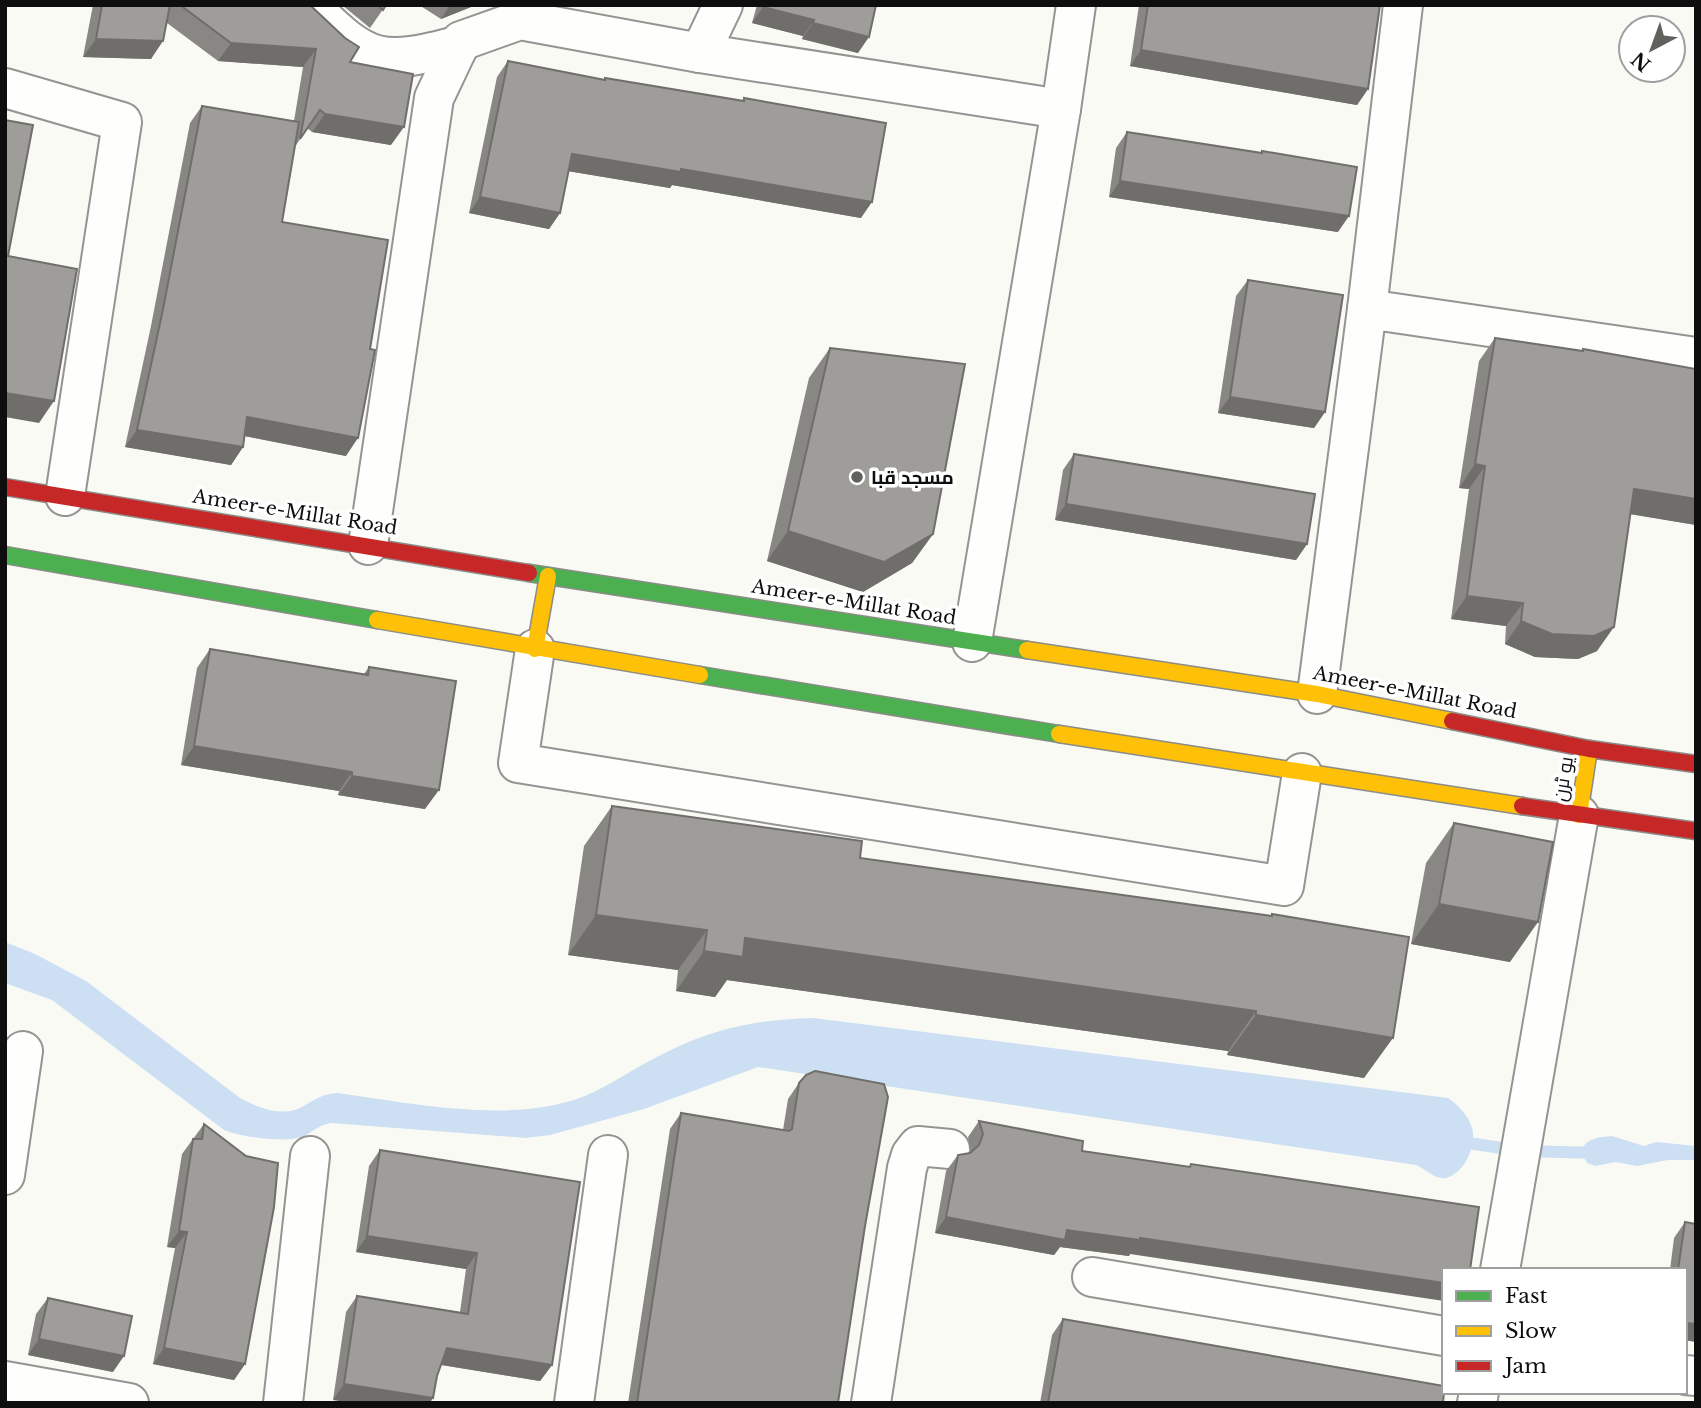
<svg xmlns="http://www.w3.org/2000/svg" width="1701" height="1408" font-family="'Libre Baskerville',Cairo,serif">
  <rect width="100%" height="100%" fill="#fafaf4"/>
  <!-- water -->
  <g fill="#ccdff3">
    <path d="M5 942 35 954 86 981 240 1098C257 1107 281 1117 300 1108 313 1101 321 1094 337 1093 412 1103 512 1125 585 1096 609 1086 631 1070 655 1058 710 1029 751 1020 813 1018L1448 1098C1457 1104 1469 1116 1472 1128 1477 1145 1465 1173 1446 1178 1436 1180 1425 1169 1416 1165L758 1067 644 1109 550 1135 526 1138 331 1123C317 1125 313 1133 301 1137 283 1143 241 1137 224 1130L52 1000 5 983Z"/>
    <path d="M1612 1136 1644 1146 1656 1142 1696 1146V1160H1668L1637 1166 1615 1162 1596 1166 1587 1163 1581 1152C1585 1138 1599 1137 1612 1136Z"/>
  </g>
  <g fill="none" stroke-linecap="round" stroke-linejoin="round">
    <!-- stream -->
    <path stroke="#ccdff3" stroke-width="12" d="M1455 1141 1521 1151 1597 1153"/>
    <defs>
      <g id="street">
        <path d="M310 5C368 64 381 66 460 45"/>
        <path d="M700 53 723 5"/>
        <path d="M5 88 122 122 65 496"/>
        <path d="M1367 309 1696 357"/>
        <path d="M368 545 434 98 461 41 520 20 700 53 1061 109"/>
        <path d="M972 642 1061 109 1076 5"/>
        <path d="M535 649 518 763 1284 886 1302 773"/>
        <path d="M1317 694 1367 309 1403 5"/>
        <path d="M5 1175 23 1051"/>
        <path d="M1500 1270 1579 815"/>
        <path d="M1092 1277 1444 1336"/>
        <path d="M1685 1375 1696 1376"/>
        <path d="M5 1381 129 1403"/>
        <path d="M283 1403 310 1156"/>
        <path d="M574 1403 608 1155"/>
        <path d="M871 1403 907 1168 911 1155 918 1146 950 1149"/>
        <path d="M1477 1403 1479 1392"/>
      </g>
      <g id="fast">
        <path d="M5 555 377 620"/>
        <path d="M529 573 1027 650"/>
        <path d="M700 675 1059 734"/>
      </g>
      <g id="slow">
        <path d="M377 620 700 675"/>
        <path d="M535 649 548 576"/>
        <path d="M1027 650 1317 694 1452 721"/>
        <path d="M1059 734 1522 806"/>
        <path d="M1579 815 1589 749"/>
      </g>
      <g id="jam">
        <path d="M5 487 529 573"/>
        <path d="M1452 721 1589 749 1696 764"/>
        <path d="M1522 806 1696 831"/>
      </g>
    </defs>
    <!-- street casing -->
    <use href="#street" stroke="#949492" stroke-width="42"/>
    <!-- fast casing -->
    <use href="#fast" stroke="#8b8b88" stroke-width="19"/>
    <!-- slow casing -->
    <use href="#slow" stroke="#8b8b88" stroke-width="19"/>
    <!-- jam casing -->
    <use href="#jam" stroke="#8b8b88" stroke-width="19"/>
    <!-- street -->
    <use href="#street" stroke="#fefefd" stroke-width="38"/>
    <!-- fast -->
    <use href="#fast" stroke="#4caf50" stroke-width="16"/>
    <!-- slow -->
    <use href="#slow" stroke="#ffc107" stroke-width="16"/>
    <!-- jam -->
    <use href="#jam" stroke="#c62828" stroke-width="16"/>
  </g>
  <!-- wall -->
  <g fill="#888784">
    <path d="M93 5H310L350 62 391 145 312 132 307 128 295 147 282 222 346 456 244 436 243 447 231 465 125 447 151 326 190 123 202 106 294 121 303 67 218 61 167 23 151 59 83 57Z"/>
    <path d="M342 5H386L370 28Z"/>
    <path d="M419 5H476L441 19Z"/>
    <path d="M757 5H876L858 53 802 39 803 36 752 23Z"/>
    <path d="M1139 5H1380L1368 89 1357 105 1130 66Z"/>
    <path d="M508 61 603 80 605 78 742 101 744 98 861 218 672 185 670 188 568 171 560 213 549 229 469 213 497 77Z"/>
    <path d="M1127 132 1260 153 1262 151 1338 232 1109 197 1116 148Z"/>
    <path d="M1248 280 1325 412 1314 428 1218 413 1236 296Z"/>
    <path d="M1495 338 1582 351 1583 349 1696 369V525L1630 514 1597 651 1578 659 1535 657 1505 644 1506 626 1451 619 1469 489 1459 488 1479 361Z"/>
    <path d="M830 348 933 534 912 563 863 592 767 561 809 378Z"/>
    <path d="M1074 454 1307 544 1296 560 1055 520 1063 470Z"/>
    <path d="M210 649 364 674 369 667 425 809 338 795 339 791 181 765 197 668Z"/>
    <path d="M612 806 860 858 1271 916 1272 914 1364 1078 1227 1055 1228 1051 727 980 715 997 676 991 678 970 568 955 584 846Z"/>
    <path d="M1454 823 1510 962 1411 944 1426 863Z"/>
    <path d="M799 1083 838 1403H628L670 1129 681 1113 783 1130 788 1099Z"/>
    <path d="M979 1121 1082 1151 1189 1167 1191 1164 1479 1207 1130 1254 1129 1256 1060 1247 1054 1255 935 1233 946 1171 958 1155 970 1153 971 1152 968 1137Z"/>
    <path d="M204 1124 245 1364 234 1380 153 1364 175 1248 167 1247 182 1154Z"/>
    <path d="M380 1150 580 1182 552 1365 540 1381 441 1365 333 1400 346 1312 357 1296 460 1312 466 1269 356 1252 369 1166Z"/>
    <path d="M1685 1222 1696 1224V1342L1685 1340V1270H1670L1674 1238Z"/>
    <path d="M48 1298 113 1372 28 1355 36 1314Z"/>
    <path d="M1063 1319 1443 1403H1040L1052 1335Z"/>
  </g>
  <!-- shaded-wall -->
  <g fill="#6f6e6b">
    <path d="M450 5H476L441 19Z"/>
    <path d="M763 7 814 20 803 36 752 23Z"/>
    <path d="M813 23 869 37 858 53 802 39Z"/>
    <path d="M96 39 163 41 151 59 83 57Z"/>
    <path d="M231 43 316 49 303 67 218 61Z"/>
    <path d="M1141 50 1368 89 1357 105 1130 66Z"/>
    <path d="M325 114 404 127 391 145 312 132Z"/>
    <path d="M572 154 681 169 872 202 861 218 672 185 670 188 561 170Z"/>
    <path d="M1120 181 1349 216 1338 232 1109 197Z"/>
    <path d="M480 197 560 213 549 229 469 213Z"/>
    <path d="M5 393 54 401 39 423 5 417Z"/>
    <path d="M1230 397 1325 412 1314 428 1218 413Z"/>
    <path d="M247 417 358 438 346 456 235 434Z"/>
    <path d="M137 430 243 447 231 465 125 447Z"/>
    <path d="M1475 464 1485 466 1469 489 1459 488Z"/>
    <path d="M1634 489 1696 499V525L1618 512Z"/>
    <path d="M1066 504 1307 544 1296 560 1055 520Z"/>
    <path d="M788 531 933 534 912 563 863 592 767 561Z"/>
    <path d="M1467 596 1523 603 1506 626 1451 619Z"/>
    <path d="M1521 621 1614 627 1597 651 1578 659 1535 657 1505 644Z"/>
    <path d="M194 746 352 772 339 791 181 765Z"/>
    <path d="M352 776 439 790 425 809 338 795Z"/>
    <path d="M1439 904 1538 922 1510 962 1411 944Z"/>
    <path d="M596 915 707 930 678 970 568 955Z"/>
    <path d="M745 938 1256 1011 1228 1051 727 980 715 997 676 991 704 951Z"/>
    <path d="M1256 1015 1393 1038 1364 1078 1227 1055Z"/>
    <path d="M946 1217 1140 1238 1444 1283V1301L1130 1254 1129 1256 1060 1247 1054 1255 935 1233Z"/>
    <path d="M179 1231 187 1232 175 1248 167 1247Z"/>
    <path d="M367 1236 477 1253 466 1269 356 1252Z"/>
    <path d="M1685 1323 1696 1324V1342L1685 1340Z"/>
    <path d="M39 1339 124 1356 113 1372 28 1355Z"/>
    <path d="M164 1348 245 1364 234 1380 153 1364Z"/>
    <path d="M447 1348 552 1365 540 1381 436 1364Z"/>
    <path d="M344 1384 433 1398 430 1403H351L333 1400Z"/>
  </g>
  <!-- building -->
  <g fill="#9e9d99" stroke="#6f6e6b" stroke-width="2">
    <path d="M102 5H170L163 41 96 39Z"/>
    <path d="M180 5H310L345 38 359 47 350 62 413 74 404 127 325 114 320 110 300 139 316 49 231 43Z"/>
    <path d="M377 5H386L383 10Z"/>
    <path d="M764 5H876L869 37 813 23 814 20 763 7Z"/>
    <path d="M1148 5H1380L1368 89 1141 50Z"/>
    <path d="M508 61 605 80V78L744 101V98L886 123 872 202 681 169V172L572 154 560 213 480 197Z"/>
    <path d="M202 106 299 122 282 222 388 240 370 349 375 350 358 438 247 417 243 447 137 430 163 309Z"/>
    <path d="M5 120 33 125 8 256 77 269 54 401 5 393Z"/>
    <path d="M1127 132 1262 153V151L1357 167 1349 216 1120 181Z"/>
    <path d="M1248 280 1343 295 1325 412 1230 397Z"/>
    <path d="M1495 338 1583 351V349L1696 369V499L1634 489 1614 627 1594 636 1552 634 1521 621 1523 603 1467 596 1485 466 1475 464Z"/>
    <path d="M830 348 965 364 933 534 884 562 788 531Z"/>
    <path d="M1074 454 1315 494 1307 544 1066 504Z"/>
    <path d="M210 649 368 675 369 667 456 681 439 790 352 776V772L194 746Z"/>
    <path d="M612 806 862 841 860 858 1272 916V914L1409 937 1393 1038 1256 1015V1011L745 938 743 957 704 951 707 930 596 915Z"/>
    <path d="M1454 823 1553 842 1538 922 1439 904Z"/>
    <path d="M815 1071 884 1084 888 1097 865 1226 838 1403H637L681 1113 789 1131 792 1129 799 1083 806 1075Z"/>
    <path d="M979 1121 1083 1141 1082 1151 1190 1167 1191 1164 1479 1207 1470 1270H1444V1283L1140 1238V1240L1067 1230 1065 1240 946 1217 958 1155 970 1153 979 1145 983 1134Z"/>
    <path d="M204 1124 246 1156 278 1163 274 1207 245 1364 164 1348 187 1232 179 1231 193 1139H202Z"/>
    <path d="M380 1150 580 1182 552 1365 447 1348 437 1376 433 1398 344 1384 357 1296 468 1314 477 1253 367 1236Z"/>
    <path d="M1685 1222 1696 1224V1324L1685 1323V1270H1678Z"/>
    <path d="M48 1298 132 1316 124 1356 39 1339Z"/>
    <path d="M1063 1319 1444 1386V1392L1443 1403H1048Z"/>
  </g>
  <!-- markers -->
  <circle fill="#61615e" stroke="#fff" stroke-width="2.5" cx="857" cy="477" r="7"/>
  <g text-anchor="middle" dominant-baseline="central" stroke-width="7" stroke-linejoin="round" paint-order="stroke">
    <!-- poi labels -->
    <g font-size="19" font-weight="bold" fill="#0e0e0e" stroke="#fff" text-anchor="start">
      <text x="871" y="477">مسجد قبا</text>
    </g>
    <!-- street labels -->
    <g font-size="19" fill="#0e0e0e" stroke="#fff">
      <text transform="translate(295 512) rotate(9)">Ameer-e-Millat Road</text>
      <text transform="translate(854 602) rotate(9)">Ameer-e-Millat Road</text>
      <text transform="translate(1415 692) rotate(11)">Ameer-e-Millat Road</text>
      <text transform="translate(1563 779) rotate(-81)">یو ٹرن</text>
    </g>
  </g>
  <!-- border -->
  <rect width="1701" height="1408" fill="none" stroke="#0e0e0e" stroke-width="14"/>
  <!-- legend -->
  <rect x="1442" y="1268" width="245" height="126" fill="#ffffff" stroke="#9f9f9f" stroke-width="2"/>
  <rect x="1456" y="1291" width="35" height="10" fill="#4caf50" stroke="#9f9f9f" stroke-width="2"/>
  <text x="1505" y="1303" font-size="21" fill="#0e0e0e">Fast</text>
  <rect x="1456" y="1326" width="35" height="10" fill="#ffc107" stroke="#9f9f9f" stroke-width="2"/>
  <text x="1505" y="1338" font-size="21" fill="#0e0e0e">Slow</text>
  <rect x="1456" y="1361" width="35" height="10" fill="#c62828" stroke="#9f9f9f" stroke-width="2"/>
  <text x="1505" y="1373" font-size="21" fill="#0e0e0e">Jam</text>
  <!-- north arrow -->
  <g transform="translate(1652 49) rotate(221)"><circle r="33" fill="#ffffff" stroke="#9f9f9f" stroke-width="2"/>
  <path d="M0-5L12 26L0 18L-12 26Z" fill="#61615e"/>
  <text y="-10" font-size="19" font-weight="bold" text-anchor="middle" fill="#0e0e0e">N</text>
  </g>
</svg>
